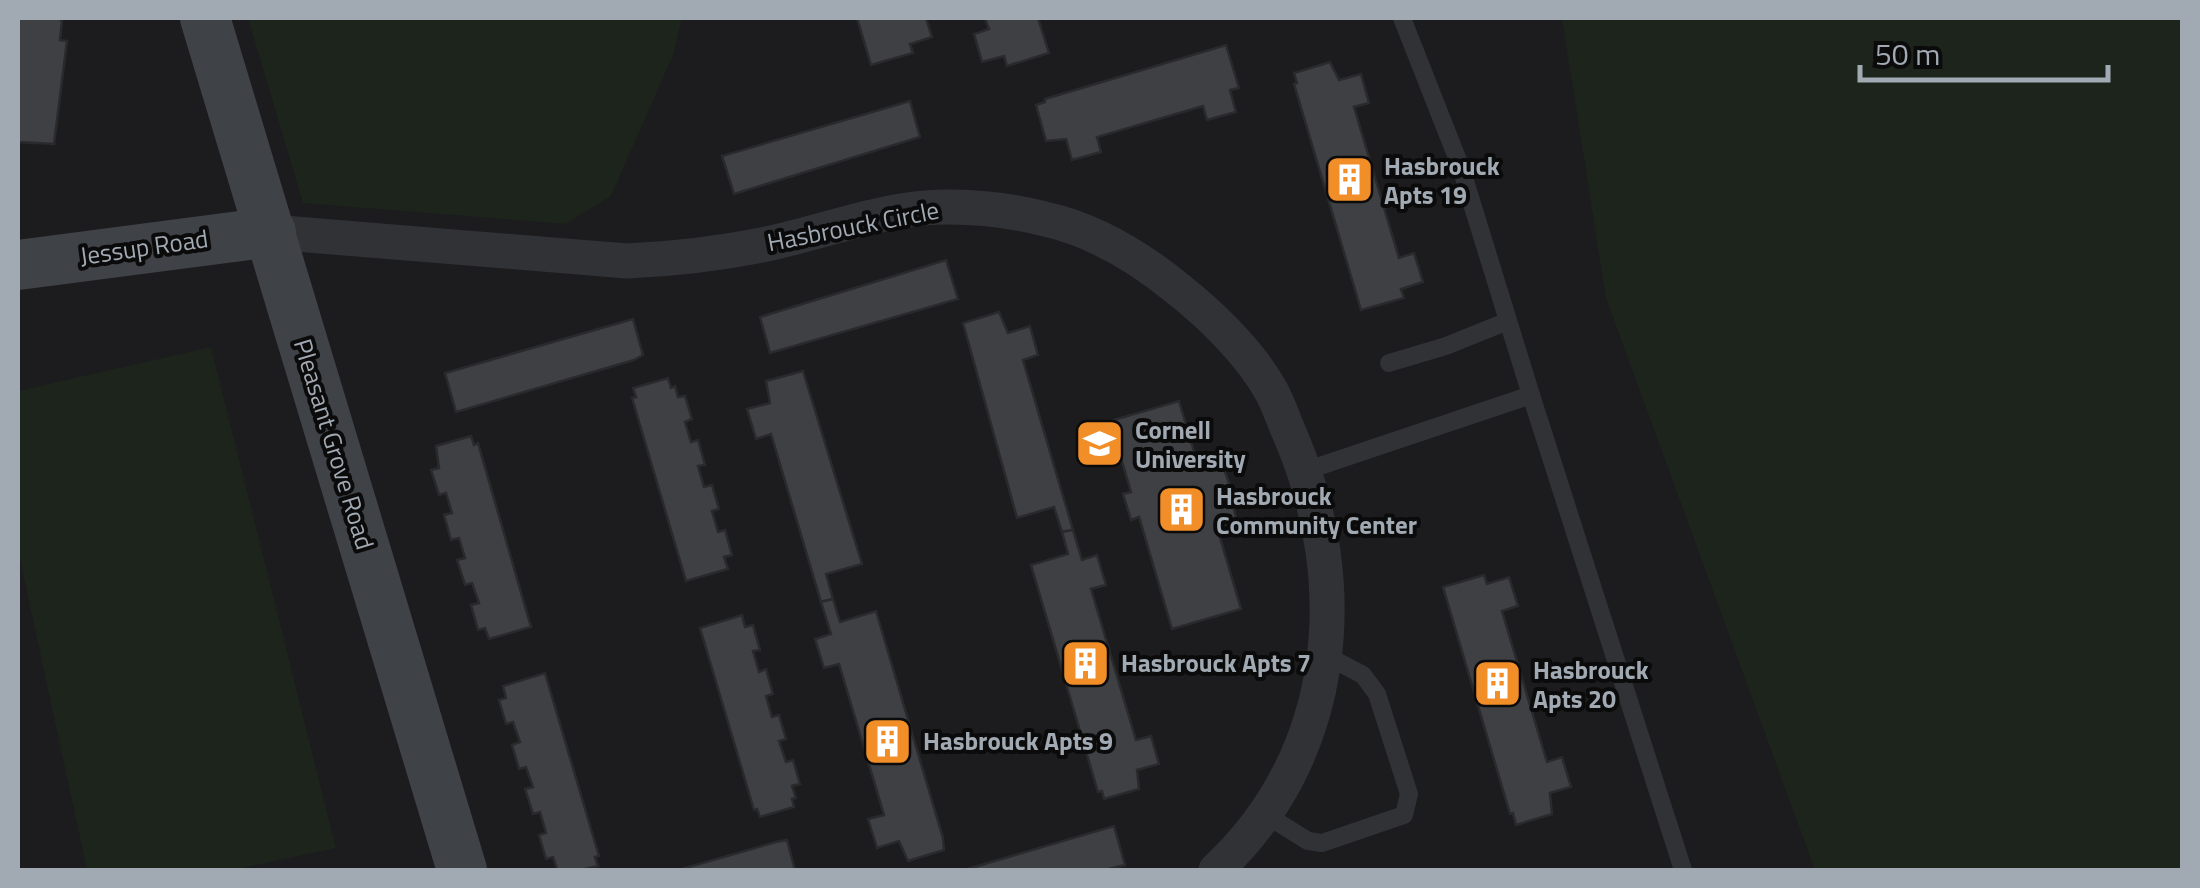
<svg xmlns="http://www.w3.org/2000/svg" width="2200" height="888" font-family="'Titillium Web',sans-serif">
  <rect width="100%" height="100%" fill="#101011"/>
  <!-- built -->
  <rect fill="#1c1c1e" x="18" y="18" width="2164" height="852"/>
  <!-- green -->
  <g fill="#1c241c">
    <path d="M248 18H682L673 55 611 196 565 224 303 203Z"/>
    <path d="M1562 18H2182V870H1815L1606 298Z"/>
    <path d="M211 347 336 848 233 870H87L18 550V391Z"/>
  </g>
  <!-- building -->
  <g fill="#3f4044" stroke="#2a2a2d" stroke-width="2.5">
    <path d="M18 18H59L62 21 60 40 67 41 54 144 18 142Z"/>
    <path d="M857 18H926L932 37 910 44 913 53 871 65Z"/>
    <path d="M985 18H1038L1049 53 1007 66 1004 56 982 62 974 34 989 29Z"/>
    <path d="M1226 45 1239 88 1230 90 1236 112 1207 120 1203 106 1097 137 1101 152 1072 160 1066 139 1046 141 1036 105 1045 102V99Z"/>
    <path d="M1330 62 1339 80 1361 74 1369 103 1354 107 1399 258 1414 253 1423 282 1401 289 1404 298 1361 310 1294 84 1297 83 1294 73Z"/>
    <path d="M910 101 920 137 734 194 722 156Z"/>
    <path d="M946 260 958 299 770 353 760 317Z"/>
    <path d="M999 312 1008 333 1030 326 1038 355 1023 360 1073 530 1062 532 1054 507 1017 518 963 323Z"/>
    <path d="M633 319 643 355 634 360 456 412 445 373Z"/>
    <path d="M803 371 862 564 826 574 833 599 821 602 771 434 756 439 747 409 770 403 766 381Z"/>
    <path d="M668 378 671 388 675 386 678 397 685 396 692 419 685 422 691 442 698 440 705 465 698 466 704 487 712 485 719 509 712 511 718 532 725 530 732 555 724 557 728 569 686 581 632 398 636 397 633 388Z"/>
    <path d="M1179 401 1196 458 1218 452 1235 500 1232 502 1237 521 1217 527 1241 609 1172 629 1139 517 1131 520 1123 494 1131 492 1110 421Z"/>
    <path d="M471 436 474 445 478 443 531 627 489 639 485 628 478 630 471 605 479 603 472 583 465 585 457 560 465 558 459 538 451 540 444 515 452 513 446 493 439 495 431 470 439 468 436 446Z"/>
    <path d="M1073 530 1082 560 1097 555 1106 585 1091 589 1136 740 1151 736 1159 764 1137 770 1139 789 1104 799 1102 791 1098 792 1031 565 1068 554 1062 532Z"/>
    <path d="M1484 575 1487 584 1509 577 1518 606 1502 611 1547 762 1562 757 1571 787 1550 793 1552 814 1516 825 1513 813 1510 814 1443 587Z"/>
    <path d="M833 599 840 622 876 611 943 838 944 850 908 861 899 841 877 848 868 819 884 815 839 664 824 668 815 639 831 634 821 602Z"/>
    <path d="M742 615 745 627 753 625 760 650 753 651 759 672 766 669 773 694 766 696 772 717 779 715 786 739 779 741 786 762 793 760 800 784 792 786 796 798 792 799 794 807 760 817 757 809 754 810 700 628Z"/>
    <path d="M545 673 599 856 595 857 598 866 581 870H561L557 869 553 857 546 859 539 835 546 833 540 812 533 814 525 789 533 787 526 767 519 769 512 745 520 742 513 722 506 724 499 700 506 698 503 686Z"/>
    <path d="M1114 826 1125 865 1105 870H964Z"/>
    <path d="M787 840 795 870H678L776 842Z"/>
  </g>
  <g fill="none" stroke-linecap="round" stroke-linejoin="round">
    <!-- lane -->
    <g stroke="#313236" stroke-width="18">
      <path d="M1402 18 1461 168 1531 395"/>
      <path d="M1389 363 1446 346 1508 321"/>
      <path d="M1305 471 1531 395 1683 870"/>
      <path d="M1266 815 1308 841 1322 843 1404 815 1409 794 1377 694 1363 675 1325 655"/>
    </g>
    <!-- street -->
    <path stroke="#313236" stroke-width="35" d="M271 232 627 261C673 259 717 254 762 245 821 233 888 206 948 207 980 207 1014 211 1045 219 1095 230 1139 257 1178 289 1210 314 1250 353 1270 389 1279 404 1284 422 1291 437 1354 586 1338 757 1216 870"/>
    <!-- secondary -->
    <g stroke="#3f4246" stroke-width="50">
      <path d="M205 18 462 870"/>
      <path d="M18 265 271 232"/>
    </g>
  </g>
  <!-- icons -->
  <defs>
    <symbol id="building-square" viewBox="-11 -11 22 22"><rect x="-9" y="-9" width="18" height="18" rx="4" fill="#f18e28" stroke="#0b0b0c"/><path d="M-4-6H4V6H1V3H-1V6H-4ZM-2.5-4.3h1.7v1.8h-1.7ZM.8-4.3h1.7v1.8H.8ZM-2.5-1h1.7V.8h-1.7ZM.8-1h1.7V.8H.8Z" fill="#fff"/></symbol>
    <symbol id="university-square" viewBox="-11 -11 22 22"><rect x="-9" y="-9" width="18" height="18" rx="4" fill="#f18e28" stroke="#0b0b0c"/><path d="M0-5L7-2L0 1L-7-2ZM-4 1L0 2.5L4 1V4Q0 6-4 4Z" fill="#fff"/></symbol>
  </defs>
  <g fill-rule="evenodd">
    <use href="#building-square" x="1322" y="152" width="55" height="55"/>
    <use href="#university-square" x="1072" y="416" width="55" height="55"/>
    <use href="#building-square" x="1154" y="482" width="55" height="55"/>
    <use href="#building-square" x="1058" y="636" width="55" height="55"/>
    <use href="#building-square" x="1470" y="656" width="55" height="55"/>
    <use href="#building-square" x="860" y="714" width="55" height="55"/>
  </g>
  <g text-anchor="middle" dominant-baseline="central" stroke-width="8" stroke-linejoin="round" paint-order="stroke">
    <!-- poi labels -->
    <g font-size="25" font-weight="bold" fill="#a1a9b2" stroke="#0b0b0c" text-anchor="start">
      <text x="1384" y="166">Hasbrouck<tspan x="1384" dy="29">Apts 19</tspan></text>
      <text x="1135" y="430">Cornell<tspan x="1135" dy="29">University</tspan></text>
      <text x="1216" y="496">Hasbrouck<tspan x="1216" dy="29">Community Center</tspan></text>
      <text x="1121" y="663">Hasbrouck Apts 7</text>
      <text x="1533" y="670">Hasbrouck<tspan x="1533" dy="29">Apts 20</tspan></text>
      <text x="923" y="741">Hasbrouck Apts 9</text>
    </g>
    <!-- street labels -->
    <g font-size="25" fill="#a1a9b2" stroke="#0b0b0c">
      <text transform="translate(853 226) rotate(-11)">Hasbrouck Circle</text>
      <text transform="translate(144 247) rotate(-8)">Jessup Road</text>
      <text transform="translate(334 444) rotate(73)">Pleasant Grove Road</text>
    </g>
  </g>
  <!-- border -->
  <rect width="2200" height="888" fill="none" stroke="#a1a9b2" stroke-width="40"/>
  <!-- scale -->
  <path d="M1860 65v15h248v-15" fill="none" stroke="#a1a9b2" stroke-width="5"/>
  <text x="1875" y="65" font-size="30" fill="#a1a9b2" stroke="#0b0b0c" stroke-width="8" paint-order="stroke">50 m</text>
</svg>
